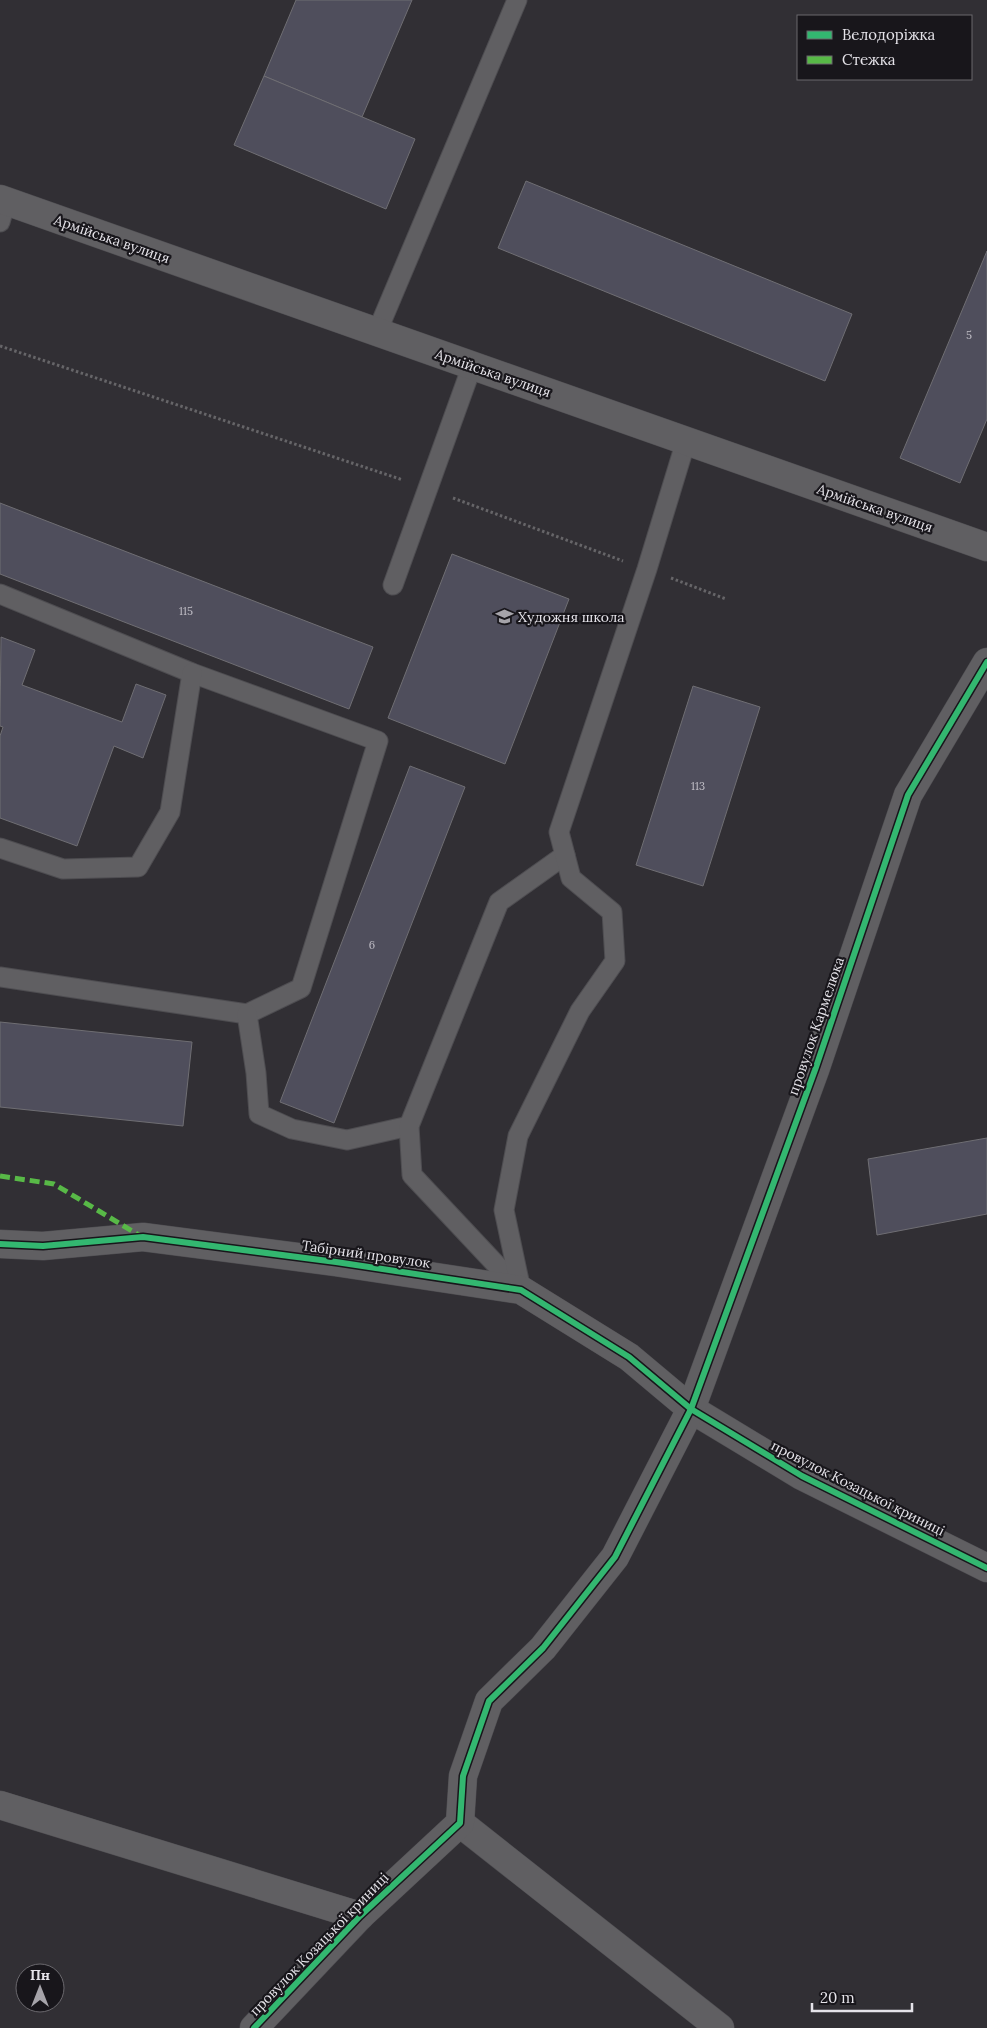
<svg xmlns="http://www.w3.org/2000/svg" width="987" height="2028" font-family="Lora,serif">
  <rect width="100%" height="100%" fill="#312f34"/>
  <!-- building -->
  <g fill="#4f4e5c" stroke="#6f6e73">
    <path d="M296 0H412L362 117 264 76Z"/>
    <path d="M264 76 415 139 386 209 234 145Z"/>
    <path d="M526 181 852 314 825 381 498 248Z"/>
    <path d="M987 251V419L960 483 900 458Z"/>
    <path d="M0 503 373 647 349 709 0 574Z"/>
    <path d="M452 554 569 599 505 764 388 718Z"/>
    <path d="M1 637 35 650 22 685 122 722 136 684 166 695 143 758 114 746 77 846 0 818V736L3 727 0 726Z"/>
    <path d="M693 686 760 707 703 886 636 865Z"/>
    <path d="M410 766 465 787 334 1123 280 1102Z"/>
    <path d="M0 1022 192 1042 183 1126 0 1107Z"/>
    <path d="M987 1138V1214L877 1235 868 1159Z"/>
  </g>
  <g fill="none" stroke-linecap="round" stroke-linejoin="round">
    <defs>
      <g id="lane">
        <path d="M0 222 6 201"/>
        <path d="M377 332 517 0"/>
        <path d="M393 585 472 366"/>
        <path d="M0 594 192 673 378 741 301 988 247 1014 0 977"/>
        <path d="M0 848 63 869 138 867 170 812 192 673"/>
        <path d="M247 1014 256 1073 259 1114 292 1129 347 1140 409 1126"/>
        <path d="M520 1290 412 1175 409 1126 499 902 565 855"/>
        <path d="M521 1290 504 1210 518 1136 580 1011 615 961 612 912 571 878 559 832 647 569 686 441"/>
      </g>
      <g id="street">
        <path d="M0 199 987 547"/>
        <path d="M0 1244 43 1246 143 1237 336 1262 521 1290 629 1357 691 1409 802 1476 987 1568"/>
        <path d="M0 1805 360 1916"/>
        <path d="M460 1823 720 2028"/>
        <path d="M254 2028 360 1916 460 1823 463 1776 489 1701 543 1648 615 1557 691 1409 815 1070 908 795 987 662"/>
      </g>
    </defs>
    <!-- lane casing -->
    <use href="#lane" stroke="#4e4d51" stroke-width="21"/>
    <!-- street casing -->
    <use href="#street" stroke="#4e4d51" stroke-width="29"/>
    <!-- path -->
    <g stroke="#666568" stroke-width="3" stroke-dasharray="2.5 2.5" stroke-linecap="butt">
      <path d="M0 346 403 480"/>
      <path d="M453 498 623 561"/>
      <path d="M671 578 726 599"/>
    </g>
    <!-- lane -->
    <use href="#lane" stroke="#605f62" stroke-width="19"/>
    <!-- street -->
    <use href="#street" stroke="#605f62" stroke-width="28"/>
    <!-- quiet -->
    <path stroke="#58b947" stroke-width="5" stroke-dasharray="10 5" stroke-linecap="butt" d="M0 1176 54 1184 142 1237"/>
    <defs>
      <g id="cycleway">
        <path d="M0 1244 43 1246 143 1237 336 1262 521 1290 629 1357 691 1409 802 1476 987 1568"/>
        <path d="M254 2028 360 1916 460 1823 463 1776 489 1701 543 1648 615 1557 691 1409 815 1070 908 795 987 662"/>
      </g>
    </defs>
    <!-- cycleway casing -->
    <use href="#cycleway" stroke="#18161b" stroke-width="9"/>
    <!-- cycleway -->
    <use href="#cycleway" stroke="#33b770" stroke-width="6"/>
  </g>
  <!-- icons -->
  <defs>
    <symbol id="school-bare" viewBox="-9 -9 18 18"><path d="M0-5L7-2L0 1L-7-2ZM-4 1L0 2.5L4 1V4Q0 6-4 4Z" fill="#a6a4aa" stroke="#18161b" stroke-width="2.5" paint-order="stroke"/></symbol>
  </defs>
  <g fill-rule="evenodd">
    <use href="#school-bare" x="492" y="604" width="25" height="25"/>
  </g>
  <g text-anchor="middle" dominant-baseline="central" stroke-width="4.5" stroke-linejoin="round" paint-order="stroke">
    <!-- number labels -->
    <g font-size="11" fill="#c0bec6">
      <text x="969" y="335">5</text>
      <text x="186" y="611">115</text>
      <text x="698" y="786">113</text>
      <text x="372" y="945">6</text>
    </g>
    <!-- street labels -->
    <g font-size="14" fill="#e5e3e9" stroke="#18161b">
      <text transform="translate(112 239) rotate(19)">Армійська вулиця</text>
      <text transform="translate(493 373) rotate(19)">Армійська вулиця</text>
      <text transform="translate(875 508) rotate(19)">Армійська вулиця</text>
      <text transform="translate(816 1026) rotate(-71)">провулок Кармелюка</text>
      <text transform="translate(366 1254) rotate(8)">Табірний провулок</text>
      <text transform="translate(858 1488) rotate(27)">провулок Козацької криниці</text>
      <text transform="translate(319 1944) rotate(-46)">провулок Козацької криниці</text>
    </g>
    <!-- poi labels -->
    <g font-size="14" fill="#e5e3e9" stroke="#18161b" text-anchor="start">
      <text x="518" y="617">Художня школа</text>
    </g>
  </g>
  <!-- legend -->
  <rect x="797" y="15" width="175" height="65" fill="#18161b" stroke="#6a686d"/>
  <rect x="807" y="31" width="25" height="8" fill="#33b770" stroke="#6a686d"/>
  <text x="842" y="40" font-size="15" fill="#e5e3e9">Велодоріжка</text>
  <rect x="807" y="56" width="25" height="8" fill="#58b947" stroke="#6a686d"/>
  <text x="842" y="65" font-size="15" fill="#e5e3e9">Стежка</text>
  <!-- north arrow -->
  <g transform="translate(40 1988)"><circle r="24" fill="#18161b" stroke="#6a686d"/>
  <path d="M0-4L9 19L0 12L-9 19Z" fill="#a6a4aa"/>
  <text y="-8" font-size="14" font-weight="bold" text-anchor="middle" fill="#e5e3e9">Пн</text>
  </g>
  <!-- scale -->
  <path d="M812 2003v8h100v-8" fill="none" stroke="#e5e3e9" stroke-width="2.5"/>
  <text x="820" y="2003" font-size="15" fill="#e5e3e9" stroke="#18161b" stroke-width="4" paint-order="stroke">20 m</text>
</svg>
